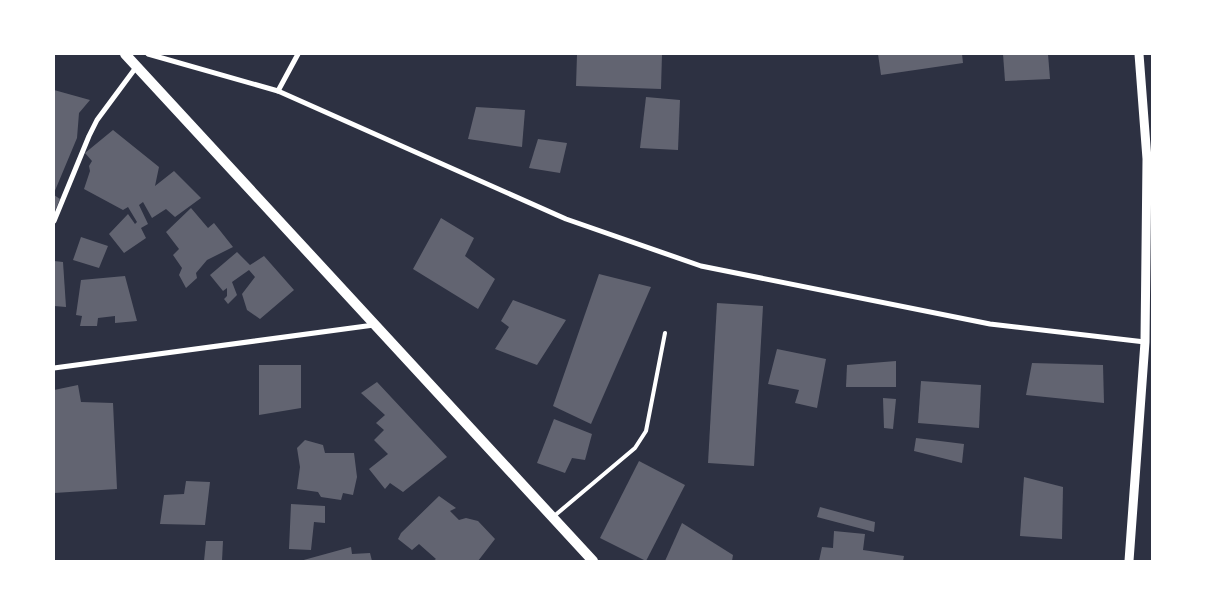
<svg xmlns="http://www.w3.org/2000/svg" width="1206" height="615" font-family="'Golos Text',sans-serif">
  <rect width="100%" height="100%" fill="#2d3142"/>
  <!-- building -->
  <g fill="#626471">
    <path d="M577 54H662L661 89 576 86Z"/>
    <path d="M878 54H962L963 63 881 75Z"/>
    <path d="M1003 54H1048L1050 79 1005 81Z"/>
    <path d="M54 90 90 100 79 113 77 138 54 193Z"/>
    <path d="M646 97 680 100 678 150 640 148Z"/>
    <path d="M476 107 525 110 522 147 468 139Z"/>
    <path d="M113 130 159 167 155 186 174 171 201 198 175 217 166 209 152 218 143 202 139 205 148 224 141 228 146 238 124 253 109 234 128 214 135 224 137 222 128 207 123 210 84 189 90 171 89 166 92 161 85 153Z"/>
    <path d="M538 139 567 143 560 173 529 168Z"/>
    <path d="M54 195 60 199 54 213Z"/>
    <path d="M191 208 208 228 214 223 233 247 207 260 196 273 197 278 186 288 179 275 182 268 173 255 179 249 166 232Z"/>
    <path d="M441 218 474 238 465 256 495 279 478 309 413 269Z"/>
    <path d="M81 237 108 246 99 268 73 260Z"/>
    <path d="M237 252 250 265 264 256 294 290 260 319 247 310 242 294 255 277 249 270 232 282 237 295 228 304 224 299 227 296V288L223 291 210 275Z"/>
    <path d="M54 261 63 262 66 307 54 306Z"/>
    <path d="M599 274 651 287 591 424 553 406Z"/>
    <path d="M125 276 137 321 115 323V316L98 318 97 326H80L82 316 76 315 81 280Z"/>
    <path d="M513 300 566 320 537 365 495 349 509 327 501 321Z"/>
    <path d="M717 303 763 306 754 466 708 463Z"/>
    <path d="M777 349 826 359 817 408 795 403 799 390 768 384Z"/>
    <path d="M896 361V387H846L847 365Z"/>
    <path d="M1032 363 1103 365 1104 403 1026 395Z"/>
    <path d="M259 365H301V408L259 415Z"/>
    <path d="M921 381 981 385 979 428 918 423Z"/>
    <path d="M377 382 447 457 403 492 390 483 385 489 369 469 388 454 374 440 384 430 376 423 385 415 361 393Z"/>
    <path d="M78 385 81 402 113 403 117 489 54 493V390Z"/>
    <path d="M883 398 896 399 893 429 884 428Z"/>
    <path d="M554 419 592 434 585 460 572 458 565 473 537 463Z"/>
    <path d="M916 438 964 444 962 463 914 451Z"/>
    <path d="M305 440 323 445 325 453H354L357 477 353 495 343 493 341 500 321 497 318 492 297 489 300 467 297 448Z"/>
    <path d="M639 461 685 485 646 561 600 538Z"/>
    <path d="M1024 477 1063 487 1062 539 1020 536Z"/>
    <path d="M186 481 210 482 205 525 160 524 164 495 184 494Z"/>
    <path d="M439 496 456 508 450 511 459 520 466 518 478 521 495 539 478 561H433L436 559 419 544 412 550 398 539 401 533Z"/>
    <path d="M291 504 325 506V523L314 522 311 550 289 549Z"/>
    <path d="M820 507 875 522 874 532 817 517Z"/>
    <path d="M682 523 733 555 732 561H665Z"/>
    <path d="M834 531 865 534 863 550 904 556 903 561H819L822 547 833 548Z"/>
    <path d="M206 541H223L222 561H204Z"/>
    <path d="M351 547 352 554 370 553 372 561H300Z"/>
  </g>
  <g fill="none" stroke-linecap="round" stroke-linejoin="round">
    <!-- service -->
    <path stroke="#fff" stroke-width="4" d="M553 517 635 448 646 431 665 333"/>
    <!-- minor -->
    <g stroke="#fff" stroke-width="5">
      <path d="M148 54 278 91 566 219 701 266 990 324 1145 342"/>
      <path d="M278 91 298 54"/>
      <path d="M54 221 89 136 97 120 137 66"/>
      <path d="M54 368 374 325"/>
    </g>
    <!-- tertiary -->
    <path stroke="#fff" stroke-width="9" d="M1129 561 1145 342 1147 159 1139 54"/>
    <!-- secondary -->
    <path stroke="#fff" stroke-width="10" d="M125 54 593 561"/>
  </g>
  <!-- border -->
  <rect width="1206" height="615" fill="none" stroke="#ffffff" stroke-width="110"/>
</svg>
